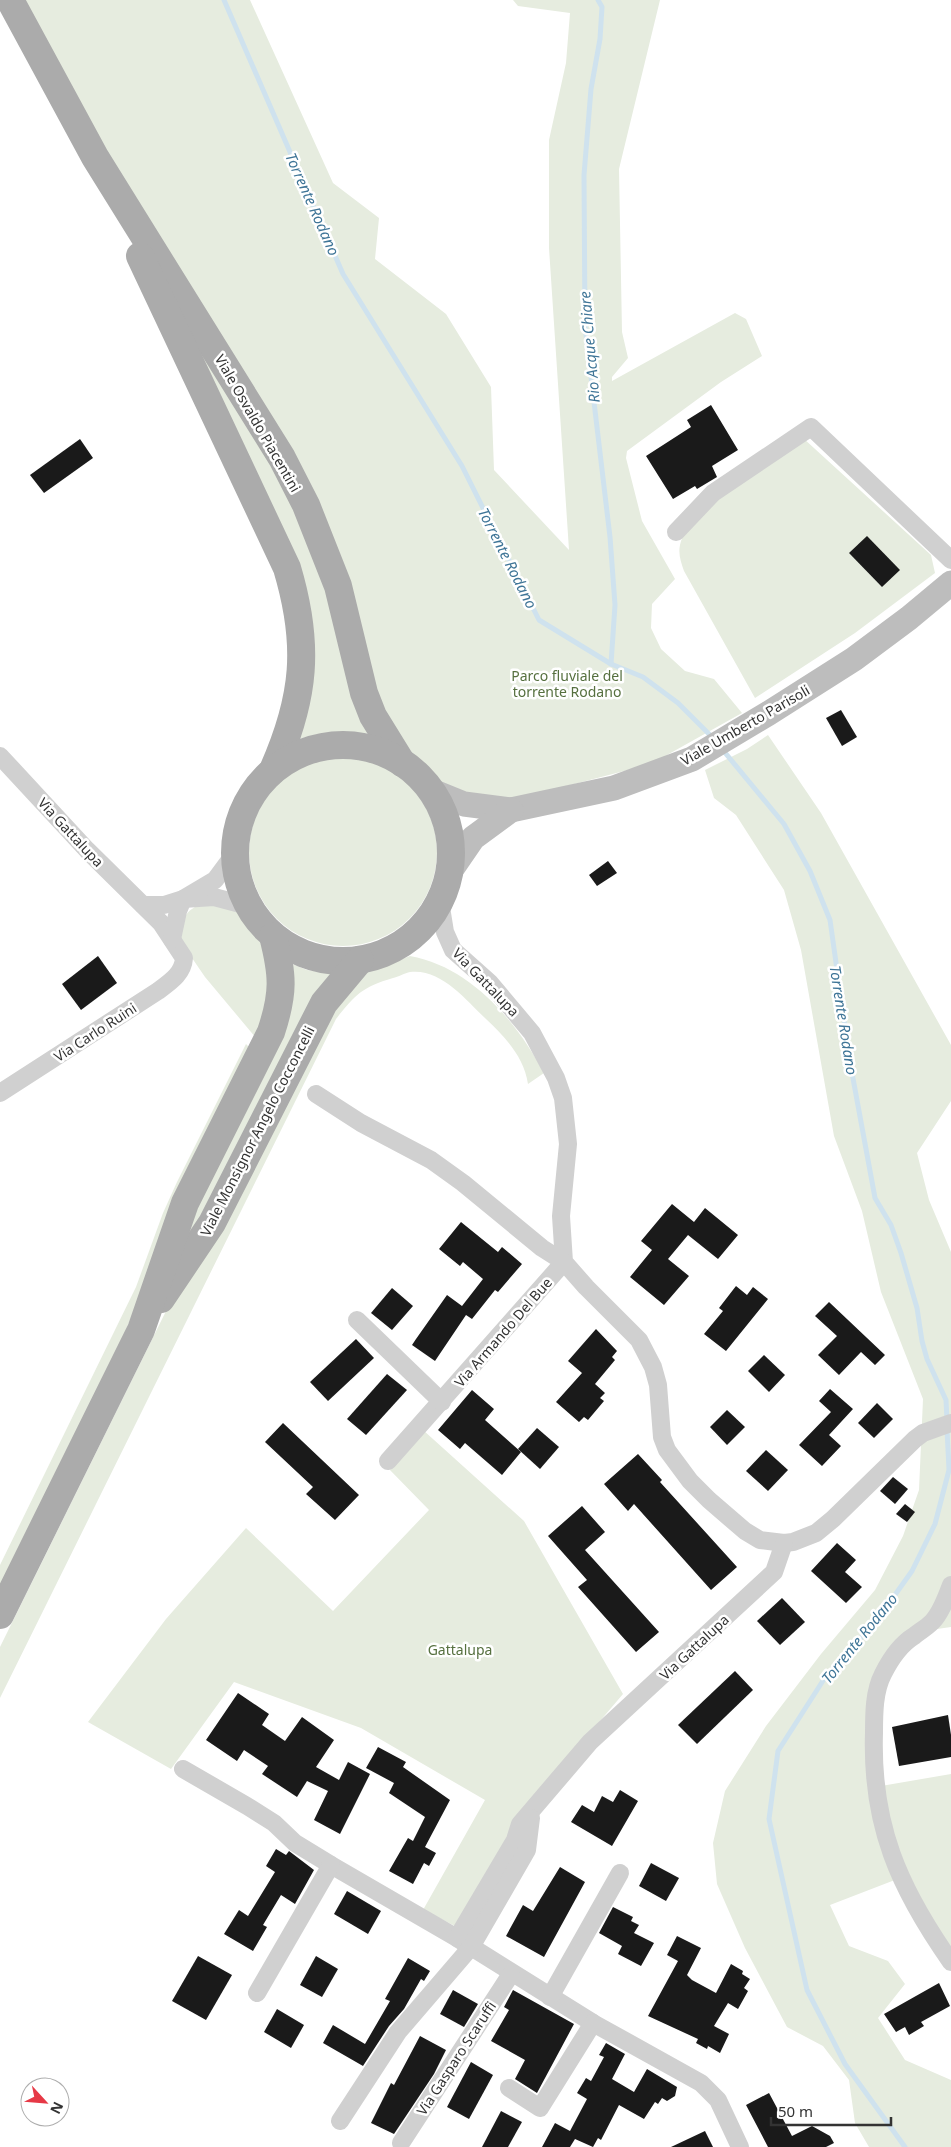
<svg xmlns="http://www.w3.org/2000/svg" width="951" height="2147" font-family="'Noto Sans',sans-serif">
  <rect width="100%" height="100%" fill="#fff"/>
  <!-- green -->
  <g fill="#e6ecdf">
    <path d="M22 0H250L333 183 379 218 375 259 446 314 491 387 494 470 569 550 549 248V140L566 63 570 13 518 6 513 0H660L619 169 622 332 628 358 612 377V381L735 313 746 319 762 356 721 382 627 451 626 458 642 521 675 579 652 604 651 628 661 649 685 671 714 679 742 713 651 764 555 789 500 800 470 798 445 786 408 750 379 708 363 637Z"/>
    <path d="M165 287 306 523 370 734C345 731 322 731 297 740L311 669Z"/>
    <path d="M803 438 931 555 935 573 855 633 755 698 684 571C681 562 678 554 680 545 686 512 774 458 803 438Z"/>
    <path d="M768 735 821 813 951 1045V1101L917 1153 929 1200 951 1252V1627L937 1629 895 1655 874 1728 900 1878 830 1905 849 1946 888 1961 905 1984 878 2018 905 2060 951 2080V2147H869L855 2123 849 2080 823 2046 787 2027 745 1948 717 1884 713 1843 725 1791 766 1726 821 1654 875 1590 903 1536 919 1490 923 1399 881 1292 862 1211 834 1136 801 950 784 890 736 815 714 798 705 770 747 749Z"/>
    <circle cx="343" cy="852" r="94"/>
    <path d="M205 903 237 910C245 925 256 935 264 948 281 972 263 1013 256 1038L205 977 179 939C184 918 183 910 205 903Z"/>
    <path d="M410 956C471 967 516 1021 544 1073L528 1084C524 1057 505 1037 486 1019 466 1000 441 968 410 972 405 973 398 977 393 978 362 987 355 995 336 1019L0 1698V1647L169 1305 337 995 355 977Z"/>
    <path d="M292 964 307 970 333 974 208 1214 177 1256Z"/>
    <path d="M246 1044 255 1053 184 1192 122 1339 0 1590V1565L136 1287 163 1213 177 1182Z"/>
    <path d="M423 1430 524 1521 623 1694 519 1816 457 1927 423 1910 485 1800 361 1728 234 1682 171 1769 88 1722 166 1619 246 1528 333 1611 429 1510 388 1468Z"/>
    <path d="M951 1774V1949L913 1887 889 1822 881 1786Z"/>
  </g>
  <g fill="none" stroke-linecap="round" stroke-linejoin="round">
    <!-- stream -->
    <g stroke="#cfe2ee" stroke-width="5">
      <path d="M224 0 343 274 462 466 539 620 611 664 643 677 678 703 713 738"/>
      <path d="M598 0 602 7 600 39 591 89 584 175 585 326 610 537 615 605 611 664"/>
      <path d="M722 749 784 824 810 871 830 920 850 1062 875 1198 891 1225 901 1253 917 1308 922 1341 927 1359 946 1400 947 1420"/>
      <path d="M905 2147 845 2064 807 1990 769 1819 778 1751 826 1676 877 1620 912 1571 935 1524 949 1470 947 1429"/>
    </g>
  </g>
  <!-- building -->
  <g fill="#1a1a1a">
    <path d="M711 405 738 450 712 466 717 477 697 489 695 486 673 499 646 456 691 427 687 420Z"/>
    <path d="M80 439 93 458 44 493 30 475Z"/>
    <path d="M867 536 900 570 882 587 849 553Z"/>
    <path d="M841 710 857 737 842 746 826 718Z"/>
    <path d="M608 861 617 873 597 886 589 875Z"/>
    <path d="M98 956 117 983 81 1010 62 984Z"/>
    <path d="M672 1204 694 1222 705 1208 738 1235 718 1259 688 1235 668 1259 689 1276 664 1305 630 1277 652 1250 641 1241Z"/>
    <path d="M461 1222 498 1252 502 1247 522 1264 498 1292 495 1290 472 1319 466 1315 435 1361 412 1345 416 1339 447 1295 462 1306 483 1279 463 1262 460 1266 439 1249Z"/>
    <path d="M736 1286 747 1295 753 1287 768 1299 726 1351 704 1334 723 1311 719 1308Z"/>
    <path d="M392 1288 413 1306 392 1330 371 1313Z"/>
    <path d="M829 1302 885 1355 875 1365 861 1352 839 1375 818 1355 837 1336 815 1316Z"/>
    <path d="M596 1329 617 1351 612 1357 615 1360 595 1384 605 1393 600 1398 604 1401 588 1420 584 1417 579 1422 556 1402 582 1373 568 1361Z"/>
    <path d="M356 1339 374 1358 328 1401 310 1382Z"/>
    <path d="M764 1355 785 1375 769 1392 748 1371Z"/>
    <path d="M387 1374 407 1390 366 1435 347 1419Z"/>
    <path d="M830 1389 853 1409 829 1435 841 1446 822 1466 799 1445 831 1412 819 1401Z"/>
    <path d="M472 1390 494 1409 485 1420 521 1452 502 1475 465 1443 460 1449 438 1430Z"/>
    <path d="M877 1403 893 1419 874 1438 858 1423Z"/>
    <path d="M727 1410 745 1427 727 1445 710 1427Z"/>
    <path d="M283 1423 359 1495 335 1520 306 1494 313 1487 265 1442Z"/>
    <path d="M537 1428 559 1447 540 1469 518 1449Z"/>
    <path d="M766 1450 788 1470 768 1491 746 1471Z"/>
    <path d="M638 1454 662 1480 660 1482 737 1567 711 1590 634 1504 628 1511 604 1484Z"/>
    <path d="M893 1477 908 1489 895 1504 880 1491Z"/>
    <path d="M905 1504 915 1512 907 1522 896 1514Z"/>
    <path d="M582 1506 605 1532 585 1550 659 1632 636 1652 578 1587 587 1580 548 1536Z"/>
    <path d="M837 1543 856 1560 845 1572 862 1587 846 1603 811 1571Z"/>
    <path d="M782 1598 805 1622 780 1645 757 1621Z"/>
    <path d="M735 1671 753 1690 697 1744 678 1725Z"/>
    <path d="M238 1693 269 1714 262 1725 285 1741 302 1717 334 1740 316 1767 339 1780 348 1762 370 1774 340 1834 314 1820 328 1791 307 1781 297 1797 262 1774 268 1766 244 1750 237 1761 206 1740Z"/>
    <path d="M948 1715 951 1735V1757L899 1766 892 1727Z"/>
    <path d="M378 1747 406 1762 403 1767 450 1800 425 1847 436 1853 429 1866 424 1863 413 1884 389 1871 408 1838 413 1841 425 1817 389 1793 394 1783 366 1768Z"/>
    <path d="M620 1790 638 1801 612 1846 571 1822 582 1805 594 1812 602 1796 613 1802Z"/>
    <path d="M276 1849 286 1855 289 1851 314 1870 295 1904 281 1895 263 1925 267 1927 253 1951 224 1934 239 1910 248 1916 275 1872 266 1866Z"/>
    <path d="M651 1863 679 1878 666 1901 639 1886Z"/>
    <path d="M560 1867 585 1882 544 1957 506 1936 523 1905 533 1911Z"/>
    <path d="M347 1891 381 1911 368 1934 334 1914Z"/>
    <path d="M613 1907 633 1917 631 1921 639 1925 634 1933 654 1943 641 1966 618 1954 622 1946 599 1933Z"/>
    <path d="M677 1936 701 1948 687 1975 692 1980 716 1993 731 1964 743 1971 742 1974 750 1979 744 1988 748 1991 738 2009 728 2003 714 2026 729 2034 720 2053 708 2046 707 2049 696 2043 698 2039 648 2016 678 1961 667 1955Z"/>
    <path d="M198 1956 232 1975 206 2020 172 2001Z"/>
    <path d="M316 1956 338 1969 322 1997 300 1985Z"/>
    <path d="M408 1958 430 1971 424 1981 421 1979 404 2009 389 2026 363 2066 323 2043 333 2025 365 2044 390 2001 385 1999Z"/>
    <path d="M939 1983 950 2006 921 2022 924 2026 909 2035 905 2027 896 2032 884 2014Z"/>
    <path d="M453 1990 478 2004 464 2027 440 2014Z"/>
    <path d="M513 1990 574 2024 537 2093 515 2079 525 2060 491 2041 509 2010 504 2007Z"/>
    <path d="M277 2009 304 2025 291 2048 264 2032Z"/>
    <path d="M420 2036 446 2050 434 2074 394 2134 371 2123 391 2083 394 2085Z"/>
    <path d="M606 2043 625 2054 612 2079 634 2092 647 2069 677 2087 675 2096 667 2101 662 2098 658 2104 655 2102 644 2119 619 2105 601 2140 598 2138 593 2147 575 2139 570 2147H542L555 2123 570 2131 587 2099 577 2093 586 2078 591 2081 604 2057 599 2055Z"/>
    <path d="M471 2062 493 2075 469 2119 447 2107Z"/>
    <path d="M769 2093 792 2136 812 2126 830 2136 834 2143 826 2147H768L746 2105Z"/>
    <path d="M501 2111 522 2122 508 2147H482Z"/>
    <path d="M705 2131 713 2147H671Z"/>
  </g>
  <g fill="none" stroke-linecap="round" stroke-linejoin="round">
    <!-- street -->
    <g stroke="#d0d0d0" stroke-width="18">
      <path d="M676 532 713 493 811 427 951 560"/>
      <path d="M0 756 87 850 161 923 184 958C183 974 170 982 158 991L0 1093"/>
      <path d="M440 901 445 932 453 950 490 983 532 1033 556 1078 563 1098 568 1144 561 1216 564 1262 586 1287 639 1340 653 1367 658 1385 662 1437 667 1450 690 1481 709 1500 745 1531 760 1540 784 1543 793 1542 816 1533 833 1519 915 1439 923 1433 951 1423"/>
      <path d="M143 905H164L183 899 214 897 248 906"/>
      <path d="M172 939 178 911 183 899 215 880 235 853"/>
      <path d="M316 1094 361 1123 431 1160 463 1183 542 1248 564 1262 388 1461"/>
      <path d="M357 1320 442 1402"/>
      <path d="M951 1585C946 1598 941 1613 932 1622 926 1628 920 1631 914 1636 901 1644 890 1660 883 1674 874 1691 874 1714 874 1733 871 1825 899 1888 951 1962"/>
      <path d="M183 1769 247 1806 274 1823 295 1843 331 1865 457 1938 593 2023 701 2083 718 2100 740 2147"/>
      <path d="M457 1938 515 1840 520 1824 590 1742 774 1572 784 1543"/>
      <path d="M257 1993 331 1865"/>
      <path d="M550 1997 620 1873"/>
      <path d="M509 2088 540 2108 593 2023"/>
      <path d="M340 2121 398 2032 471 1947 527 1850 531 1818"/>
      <path d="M401 2143 511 1974"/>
    </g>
    <!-- secondary -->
    <g stroke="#bdbdbd" stroke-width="25">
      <path d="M432 791 464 804 511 810 614 788 692 759 769 713 854 659 909 618 951 583"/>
      <path d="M449 873 473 838 511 810"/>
    </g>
    <!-- primary -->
    <g stroke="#ababab" stroke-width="28">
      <path d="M10 0 95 157 282 458 306 505 338 586 364 693 373 716 402 763"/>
      <path d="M140 256 287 568C310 645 305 698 273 770"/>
      <circle cx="343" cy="853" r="108"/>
      <path d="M161 1299 212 1223 324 1003 360 960"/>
      <path d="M0 1615 141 1330 185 1203 271 1032C284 993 283 975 273 936"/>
    </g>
  </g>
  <g text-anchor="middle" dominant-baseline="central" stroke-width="5" stroke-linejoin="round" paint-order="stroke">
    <!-- street labels -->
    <g font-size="14" fill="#333" stroke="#fff">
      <text transform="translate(258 423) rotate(60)">Viale Osvaldo Piacentini</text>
      <text transform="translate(745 725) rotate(-30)">Viale Umberto Parisoli</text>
      <text transform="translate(71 832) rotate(47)">Via Gattalupa</text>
      <text transform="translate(486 982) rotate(46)">Via Gattalupa</text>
      <text transform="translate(95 1032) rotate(-33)">Via Carlo Ruini</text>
      <text transform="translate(257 1131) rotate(-63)">Viale Monsignor Angelo Cocconcelli</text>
      <text transform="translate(503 1332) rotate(-49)">Via Armando Del Bue</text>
      <text transform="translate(694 1647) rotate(-43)">Via Gattalupa</text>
      <text transform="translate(456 2058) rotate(-57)">Via Gasparo Scaruffi</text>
    </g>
    <!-- park labels -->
    <g font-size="14" fill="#56703f" stroke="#fff">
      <text x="567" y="675">Parco fluviale del<tspan x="567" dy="16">torrente Rodano</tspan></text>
      <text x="460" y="1649">Gattalupa</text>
    </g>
    <!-- water labels -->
    <g font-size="15" font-style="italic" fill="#3f7597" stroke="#fff">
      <text transform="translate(313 204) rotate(66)">Torrente Rodano</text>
      <text transform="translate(589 347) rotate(-95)">Rio Acque Chiare</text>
      <text transform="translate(508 558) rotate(63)">Torrente Rodano</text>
      <text transform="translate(844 1020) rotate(81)">Torrente Rodano</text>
      <text transform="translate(859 1638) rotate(-51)">Torrente Rodano</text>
    </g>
  </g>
  <!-- north arrow -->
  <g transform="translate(45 2102) rotate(116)"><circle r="24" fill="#ffffff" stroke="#adadad"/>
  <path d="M0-4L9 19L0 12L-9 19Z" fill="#e63946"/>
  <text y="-8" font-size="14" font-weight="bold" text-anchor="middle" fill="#333333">N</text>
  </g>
  <!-- scale -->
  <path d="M771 2117v8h120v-8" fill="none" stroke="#333333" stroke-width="2.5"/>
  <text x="778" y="2117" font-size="15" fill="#333333" stroke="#ffffff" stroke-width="4" paint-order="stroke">50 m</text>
</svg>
